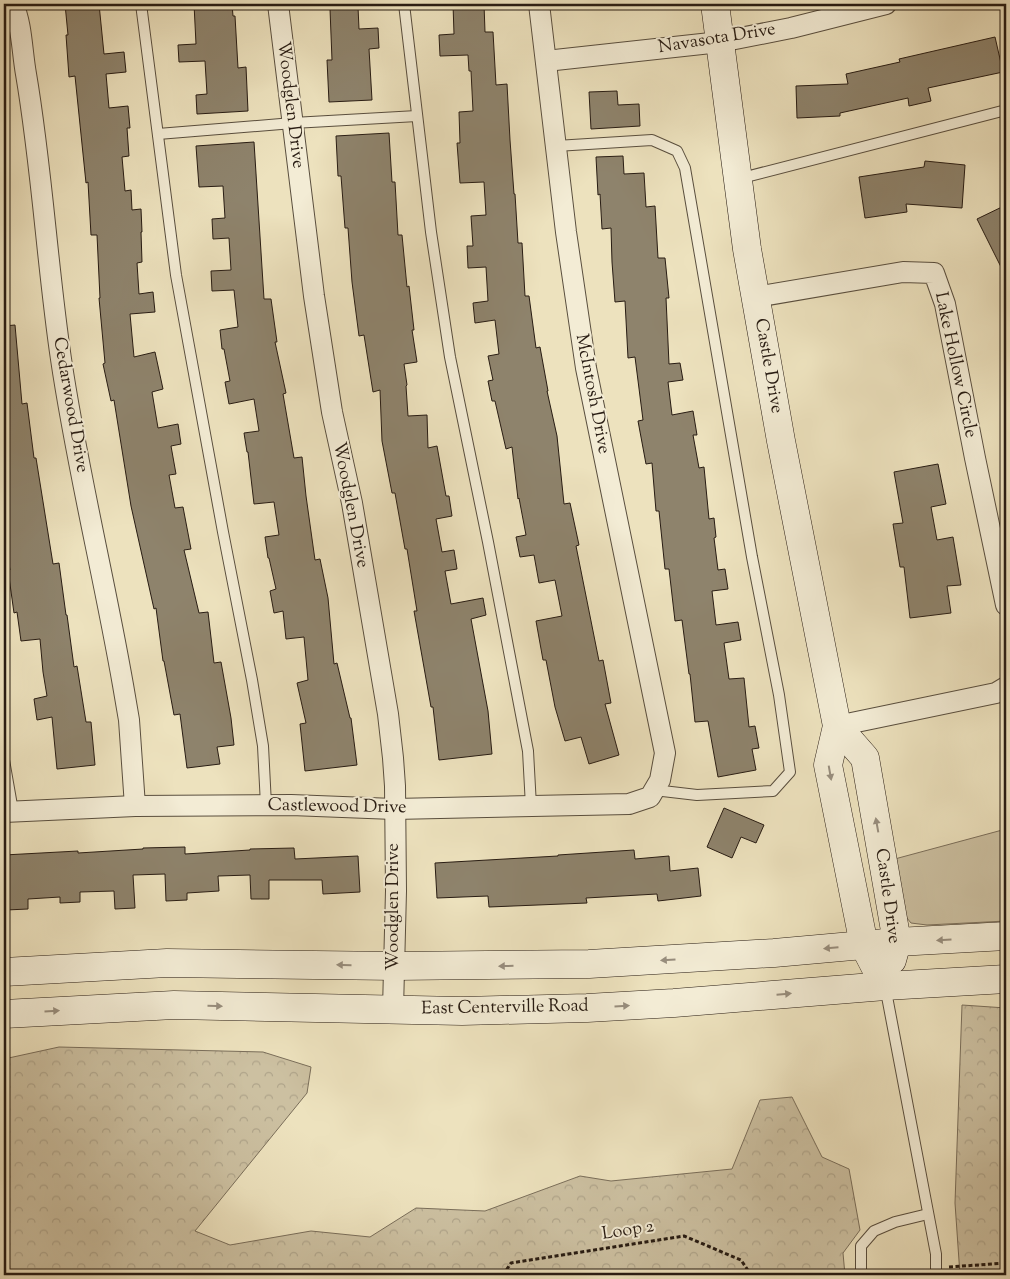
<svg xmlns="http://www.w3.org/2000/svg" width="1010" height="1279" font-family="'Sorts Mill Goudy',serif">
  <defs>
    <pattern id="forest-crowns" width="20" height="18" patternUnits="userSpaceOnUse" patternTransform="scale(1.25)"><rect width="20" height="18" fill="#ccc0a1"/><path d="M2 6a3 3 0 1 1 6 0M12 15a3 3 0 1 1 6 0" fill="none" stroke="#afa48a"/></pattern>
  </defs>
  <rect width="100%" height="100%" fill="#ede2be"/>
  <filter id="stains"><feTurbulence type="fractalNoise" baseFrequency=".004" numOctaves="4"/><feColorMatrix values="0 0 0 0 .2 0 0 0 0 .09 0 0 0 0 .02 0 0 0 .5 -.17"/></filter>
  <radialGradient id="worn" r=".72"><stop offset=".6" stop-color="#630" stop-opacity="0"/><stop offset="1" stop-color="#630" stop-opacity=".3"/></radialGradient>
  <!-- forest -->
  <g fill="url(#forest-crowns)" stroke="#7a6e5a">
    <path d="M962 1005 1006 1008V1275H960L955 1203Z"/>
    <path d="M59 1047 263 1052 311 1067 307 1093 195 1231 230 1245 311 1231 370 1237 416 1208 485 1211 580 1176 611 1181 732 1169 760 1100 792 1097 822 1157 849 1169 860 1230 843 1253 845 1275H4V1059Z"/>
  </g>
  <!-- park -->
  <path fill="#ccc0a1" stroke="#7a6e5a" d="M1006 829V921L927 925 911 923 902 912 891 860Z"/>
  <!-- building -->
  <g fill="#8e836c" stroke="#281c13">
    <path d="M65 4H99L104 54 124 52 126 72 106 74 109 108 128 106 130 128H127L129 156 122 157 125 191 131 190 132 210 141 209 142 232H141L142 262 137 263 139 294 153 292 155 312 130 314 134 357 155 352 163 389 152 392 158 428 178 424 181 444 171 446 176 474 169 475 175 508 183 507 191 549 184 550 199 613 208 612 214 663 221 662 231 718 234 745 217 747 220 764 187 768 180 714 174 715 164 661H163L156 608 154 609 131 506 114 400 111 401 103 364 105 363 99 298H100L97 235H91L88 182 86 183 75 76 69 77 66 35H68Z"/>
    <path d="M194 4H232L233 16H235L238 68 246 67 248 111 197 114 196 95 207 94 205 61 179 62 178 45 196 44Z"/>
    <path d="M453 4H484L485 32H493L496 85 507 84 510 140 514 194H515L518 243H522L525 296H529L536 348 540 347 548 391H547L557 436 564 504 570 503 579 545 576 546 599 661 603 660 611 703 605 704 619 755 589 764 581 737 565 741 555 707 546 660H543L536 621 562 616 555 580 539 583 534 555 520 557 516 537 526 535 519 498 518 499 512 447 506 449 495 401H492L488 381 493 380 488 356 499 354 495 320 475 323 473 303 488 301 486 267 468 268 467 246H473L471 216 486 215 484 182 460 183 457 143H460L459 112 473 111 471 71H469L468 55 440 56 439 35 454 34Z"/>
    <path d="M358 7 359 29 378 28 379 48 369 49 372 100 329 102 327 60H332L330 9Z"/>
    <path d="M995 37 1003 72 928 88 931 101 909 106 908 98 840 113V116L797 118 796 86 848 84 846 74 900 62 899 59Z"/>
    <path d="M617 91 618 105 639 104 640 126 591 129 589 92Z"/>
    <path d="M389 133 392 182H395L398 235H402L407 287 409 286 414 330H412L417 362 404 364 407 385 406 386 408 416 427 415 428 448 437 446 446 496H449L452 516 436 519 442 552 454 550 457 569 445 571 451 604 483 598 486 615 471 619 488 711 492 754 439 760 433 707H431L414 611H417L407 549H405L395 493H392L382 441 380 390 373 392 364 335 359 336 352 282 348 228H345L341 176H338L336 136Z"/>
    <path d="M254 142 264 299H271L277 342H275L286 393 283 394 294 458 302 457 306 496 315 560 320 559 328 598 334 664 337 663 350 718H351L357 765 305 771 300 724 306 723 297 683 308 680 304 637 286 639 283 611 274 613 270 591 276 589 269 558H268L265 537 279 535 274 502 254 504 248 452H247L244 433 259 431 254 399 229 404 225 382 230 381 224 349H222L220 330 238 327 234 290 212 291 211 271 231 270 229 238 213 239 212 219 225 218 223 186 199 187 196 146Z"/>
    <path d="M623 156 624 174 644 173 646 207 655 206 658 258H665L669 298H666L669 364 680 363 683 380 668 382 672 415 693 411 697 435H693L699 468 704 467 709 519 714 518 716 537 714 538 718 570 725 569 728 589 712 591 716 625 738 622 741 640 724 643 729 679 744 678 749 727 755 726 759 748 752 749 756 770 718 777 708 721 695 722 690 674H689L682 620 675 621 669 569H665L659 511H656L652 463 646 464 638 421 643 420 635 357 628 358 625 301 615 302 612 262 611 228 602 229 600 194 598 195 596 157Z"/>
    <path d="M925 161 965 165 962 208 906 204 907 212 865 218 859 177 924 167Z"/>
    <path d="M1006 205V277L977 219Z"/>
    <path d="M15 325 22 404 27 403 34 458H36L53 564 59 563 66 615H67L74 667 77 666 86 722H91L95 765 57 769 52 717 37 720 34 699 47 696 43 672 40 639 21 641 17 612 14 613 8 570H10L4 534V326Z"/>
    <path d="M938 464 946 504 931 507 937 540 953 537 961 585 947 586 951 613 910 618 904 567H900L893 524 903 523 894 472Z"/>
    <path d="M724 808 764 825 756 843 741 837 732 858 707 847Z"/>
    <path d="M185 847V854L250 850V849L294 848 295 859 358 856 360 892 323 894 322 880H269V899H251L250 875 218 876 219 891 187 893V900L166 901 165 874 133 875 135 908 115 909 114 891 80 892V902L60 903V897L28 899V909L6 910V892L4 893V855L78 851V853L143 849V848Z"/>
    <path d="M634 850 635 859 669 856 670 871 698 868 701 896 658 901 657 894 586 898 587 903 489 907 488 896 437 898 435 863 558 856V855Z"/>
  </g>
  <g fill="none" stroke-linecap="round" stroke-linejoin="round">
    <defs>
      <g id="lane">
        <path d="M141 4 176 275 223 532 252 680 263 746 266 805"/>
        <path d="M404 4 431 232 450 357 488 542 528 751 531 806"/>
        <path d="M158 134 293 123 417 116"/>
        <path d="M556 146 652 140 677 151 685 168 752 557 779 695 790 772 773 791 697 795 654 790"/>
        <path d="M738 179 1006 110"/>
        <path d="M4 760 13 811"/>
        <path d="M885 986 936 1254V1275"/>
        <path d="M861 1275V1246L874 1231 895 1222 928 1214"/>
      </g>
      <g id="street">
        <path d="M13 4C22 24 22 52 26 74 42 168 47 264 61 359 77 468 104 576 123 685L129 720 135 806"/>
        <path d="M278 4 314 296 332 412 352 503 388 714 393 758 395 786 396 891 393 1009"/>
        <path d="M546 61 720 42 791 28 886 4"/>
        <path d="M756 297 903 272 934 273 945 304 975 458 1006 605"/>
        <path d="M837 726 996 693 1006 687"/>
        <path d="M4 812 135 806 291 805 394 809 629 804 650 797 660 780 665 753 586 368 566 232 539 4"/>
      </g>
      <g id="secondary">
        <path d="M715 4 747 249 781 441 837 726 828 765 864 945 885 986"/>
        <path d="M837 726 865 758 897 942 892 960"/>
        <path d="M4 972 167 963 395 966 589 964 774 953 897 942 1006 936"/>
        <path d="M4 1014 174 1005 462 1011 587 1008 674 1003 885 986 1006 979"/>
      </g>
    </defs>
    <!-- lane casing -->
    <use href="#lane" stroke="#594e3e" stroke-width="12"/>
    <!-- street casing -->
    <use href="#street" stroke="#594e3e" stroke-width="22"/>
    <!-- secondary casing -->
    <use href="#secondary" stroke="#281c13" stroke-width="29"/>
    <!-- path -->
    <g stroke="#281c13" stroke-width="3" stroke-dasharray="4 2.5" stroke-linecap="butt">
      <path d="M949 1267 1006 1263"/>
      <path d="M503 1275 511 1263 684 1236 741 1260 751 1275"/>
    </g>
    <!-- lane -->
    <use href="#lane" stroke="#f3ecd5" stroke-width="10"/>
    <!-- street -->
    <use href="#street" stroke="#f3ecd5" stroke-width="20"/>
    <!-- secondary -->
    <use href="#secondary" stroke="#f3ecd5" stroke-width="28"/>
  </g>
  <!-- one-way arrows -->
  <defs><path id="oneway-solid" d="M-6-.8H1V-3.2L6.5 0L1 3.2V.8H-6Z" transform="scale(1.25)"/></defs>
  <g fill="#988e7e">
    <use href="#oneway-solid" transform="translate(830 773) rotate(80)"/>
    <use href="#oneway-solid" transform="translate(877 825) rotate(-100)"/>
    <use href="#oneway-solid" transform="translate(944 940) rotate(177)"/>
    <use href="#oneway-solid" transform="translate(831 948) rotate(175)"/>
    <use href="#oneway-solid" transform="translate(668 960) rotate(176)"/>
    <use href="#oneway-solid" transform="translate(344 965) rotate(-179)"/>
    <use href="#oneway-solid" transform="translate(506 966) rotate(179)"/>
    <use href="#oneway-solid" transform="translate(784 994) rotate(-5)"/>
    <use href="#oneway-solid" transform="translate(215 1006) rotate(1)"/>
    <use href="#oneway-solid" transform="translate(622 1006) rotate(-3)"/>
    <use href="#oneway-solid" transform="translate(52 1011) rotate(-3)"/>
  </g>
  <g text-anchor="middle" dominant-baseline="central" stroke-width="4" stroke-linejoin="round" paint-order="stroke">
    <!-- street labels -->
    <g font-size="18" fill="#281c13" stroke="#f3ecd5">
      <text transform="translate(717 39) rotate(-9)">Navasota Drive</text>
      <text transform="translate(290 105) rotate(83)">Woodglen Drive</text>
      <text transform="translate(955 365) rotate(78)">Lake Hollow Circle</text>
      <text transform="translate(768 366) rotate(80)">Castle Drive</text>
      <text transform="translate(592 394) rotate(79)">McIntosh Drive</text>
      <text transform="translate(70 405) rotate(80)">Cedarwood Drive</text>
      <text transform="translate(350 505) rotate(79)">Woodglen Drive</text>
      <text transform="translate(337 807) rotate(1)">Castlewood Drive</text>
      <text transform="translate(887 896) rotate(82)">Castle Drive</text>
      <text transform="translate(394 907) rotate(-90)">Woodglen Drive</text>
      <text transform="translate(505 1008) rotate(-1)">East Centerville Road</text>
      <text transform="translate(628 1231) rotate(-9)">Loop 2</text>
    </g>
  </g>
  <!-- margin -->
  <rect width="1010" height="1279" fill="none" stroke="#ede2be" stroke-width="20"/>
  <rect x="5" y="5" width="1000" height="1269" fill="none" stroke="#281c13" stroke-width="2.5"/>
  <rect x="10" y="10" width="990" height="1259" fill="none" stroke="#281c13"/>
  <rect width="100%" height="100%" filter="url(#stains)"/>
  <rect width="100%" height="100%" fill="url(#worn)"/>
</svg>
